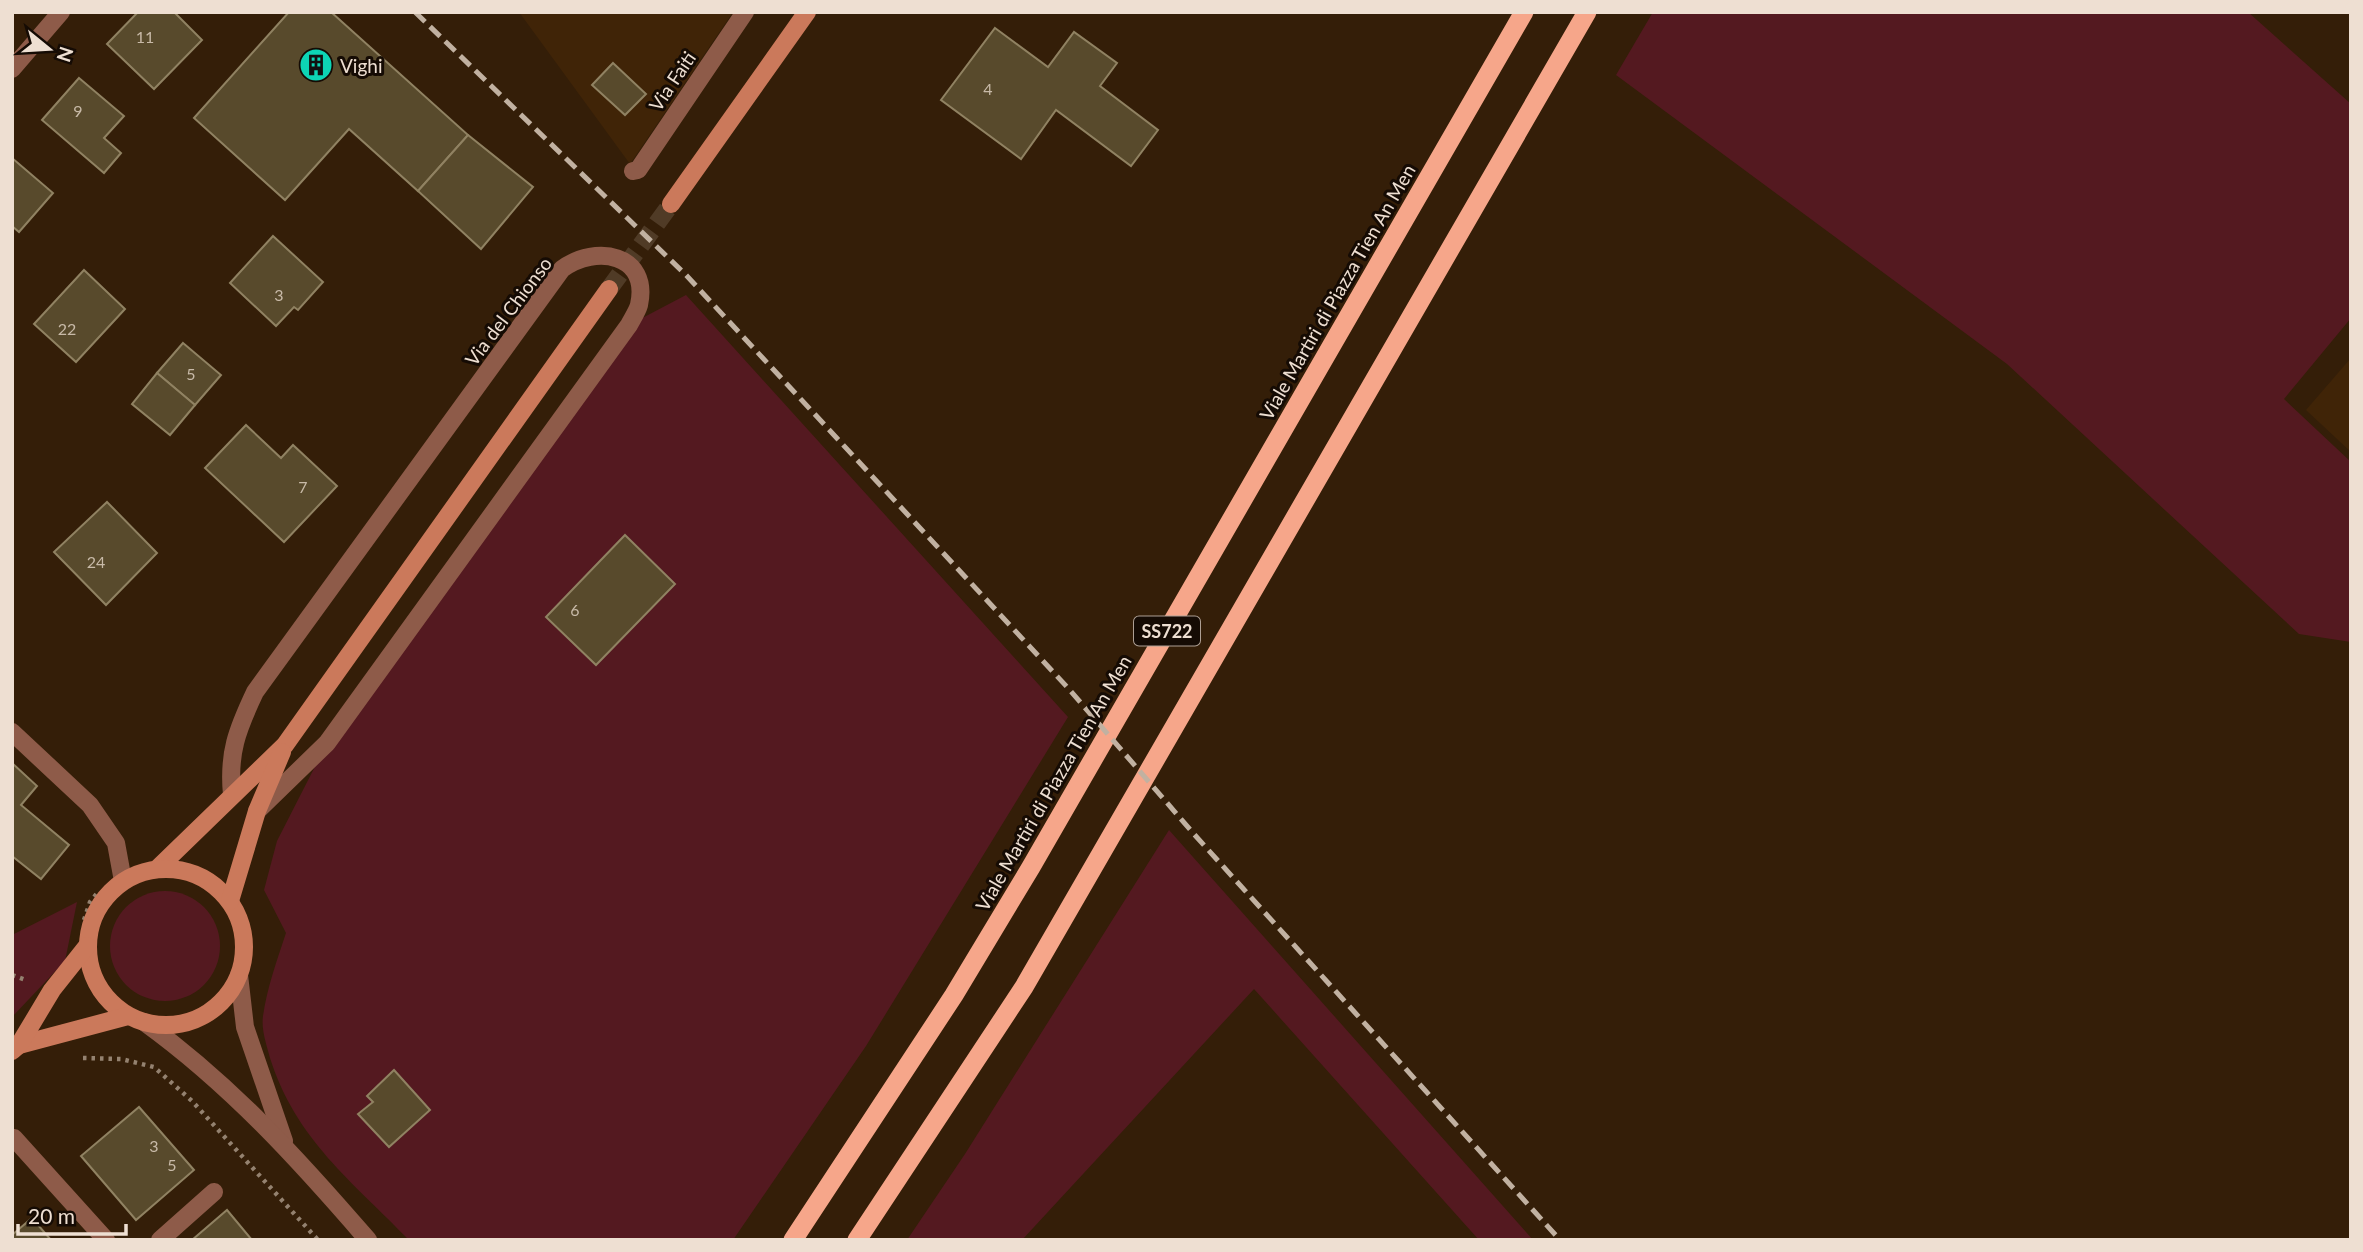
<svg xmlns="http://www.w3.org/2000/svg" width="2363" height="1252" font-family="Lato,sans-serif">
  <rect width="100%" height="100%" fill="#341e08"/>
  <!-- built -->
  <g fill="#402407">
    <path d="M519 12H733L630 164Z"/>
    <path d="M2351 358V452L2306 410Z"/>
  </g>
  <!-- green -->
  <g fill="#541920">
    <path d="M1653 12H2248L2351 104V318L2284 399 2351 462V642L2299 634 2007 364 1616 75Z"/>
    <path d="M686 295 1068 717 866 1046 733 1240H409C352 1181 296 1140 270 1058 267 1046 261 1030 263 1016 267 988 277 960 286 933L264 890 277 841 327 743 629 325Z"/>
    <path d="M1169 830 1533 1240H1479L1254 989 1022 1240H907L965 1154Z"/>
    <circle cx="165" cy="946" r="55"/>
    <path d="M77 902 65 961 12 1017V935Z"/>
  </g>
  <!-- building -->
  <g fill="#584a2c" stroke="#908262" stroke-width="2">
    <path d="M138 12H174L202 40 154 89 107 44Z"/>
    <path d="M289 12H331L468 135 418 191 349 129 285 200 194 118Z"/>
    <path d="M995 28 1048 67 1074 32 1117 63 1100 86 1158 130 1131 166 1056 110 1021 159 941 100Z"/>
    <path d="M613 63 646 94 625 115 592 85Z"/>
    <path d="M79 78 124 116 104 138 121 153 104 173 42 120Z"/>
    <path d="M468 135 533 187 481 249 418 191Z"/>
    <path d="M12 158 53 193 19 232 12 226Z"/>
    <path d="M273 236 323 282 298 310 294 307 276 326 230 283Z"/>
    <path d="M84 270 125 309 76 362 34 324Z"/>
    <path d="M183 343 221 375 195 405 157 373Z"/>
    <path d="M157 373 195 405 170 435 132 404Z"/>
    <path d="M246 425 281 458 293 445 337 486 284 542 205 468Z"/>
    <path d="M107 502 157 553 106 605 54 552Z"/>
    <path d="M625 535 675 584 596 665 546 617Z"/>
    <path d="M12 763 37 786 21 805 69 845 41 879 12 856Z"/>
    <path d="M394 1070 430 1110 389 1147 358 1114 373 1102 367 1096Z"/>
    <path d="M139 1107 194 1170 136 1220 81 1156Z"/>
    <path d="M227 1210 252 1240H192Z"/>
    <path d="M32 1218 51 1240H12V1235Z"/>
  </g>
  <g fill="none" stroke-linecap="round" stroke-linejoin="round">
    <!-- secondary-tunnel -->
    <path stroke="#503b26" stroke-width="18" stroke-dasharray="18 9" stroke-linecap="butt" d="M609 289 671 204"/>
    <!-- path -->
    <g stroke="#948270" stroke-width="4.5" stroke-dasharray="3.5 5" stroke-linecap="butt">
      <path d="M84 920 90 902 99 891"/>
      <path d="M12 975 26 980"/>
      <path d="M83 1058 121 1059 154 1067 192 1101 318 1240"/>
    </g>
    <!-- minor -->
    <g stroke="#8e5b49" stroke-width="18">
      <path d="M12 69 61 12"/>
      <path d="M633 171 638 170 745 12"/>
      <path d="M12 732 90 805 116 843 123 881"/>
      <path d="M232 795C228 753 237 730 255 692L562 269C596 244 650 254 639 305 637 312 632 319 629 325L327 743 257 811"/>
      <path d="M239 975 245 1027 284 1141"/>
      <path d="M144 1022C230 1084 299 1160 368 1240"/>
      <path d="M14 1138 106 1240"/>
      <path d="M160 1240 214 1192"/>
    </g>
    <!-- secondary -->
    <g stroke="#cb795b" stroke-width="18">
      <path d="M671 204 807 12"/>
      <path d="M158 868 285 745 609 289"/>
      <circle cx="166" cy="947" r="78"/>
      <path d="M230 901 257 811 282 752"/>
      <path d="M19 1045 128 1016"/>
      <path d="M12 1051 19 1045 52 990 87 946"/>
    </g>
    <!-- trunk -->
    <g stroke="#f6a68a" stroke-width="19">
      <path d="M793 1240 954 995 1031 867 1524 12"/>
      <path d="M857 1240 1024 987 1587 12"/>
    </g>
    <!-- rail -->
    <path stroke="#c1b1a1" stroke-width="5" stroke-dasharray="14 7" stroke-linecap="butt" d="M415 12 686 275 1068 688 1193 833 1560 1240"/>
  </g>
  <!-- icons -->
  <defs>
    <symbol id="building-disc" viewBox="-11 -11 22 22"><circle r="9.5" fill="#0dd5b5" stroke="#150b04"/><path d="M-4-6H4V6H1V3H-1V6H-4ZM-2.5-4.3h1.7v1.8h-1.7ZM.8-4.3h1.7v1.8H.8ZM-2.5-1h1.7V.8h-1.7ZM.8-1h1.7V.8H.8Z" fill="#111"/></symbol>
  </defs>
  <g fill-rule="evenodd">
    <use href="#building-disc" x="297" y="46" width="38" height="38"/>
  </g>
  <g text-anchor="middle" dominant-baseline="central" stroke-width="6" stroke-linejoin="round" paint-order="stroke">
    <!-- number labels -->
    <g font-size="16" fill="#c8baa8">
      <text x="145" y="36">11</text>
      <text x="988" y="88">4</text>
      <text x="78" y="110">9</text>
      <text x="279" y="294">3</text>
      <text x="67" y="328">22</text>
      <text x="191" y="373">5</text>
      <text x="303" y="486">7</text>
      <text x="96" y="561">24</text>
      <text x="575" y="609">6</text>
      <text x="154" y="1145">3</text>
      <text x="172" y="1164">5</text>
    </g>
    <!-- shield labels -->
    <rect fill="#150b04" stroke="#ad9f94" stroke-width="2" x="1134" y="616.5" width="66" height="29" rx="5"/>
    <g font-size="18" font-weight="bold" fill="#eedfd2">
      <text x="1167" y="631">SS722</text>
    </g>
    <!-- poi labels -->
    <g font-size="19" fill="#eedfd2" stroke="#150b04" text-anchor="start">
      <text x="340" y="65">Vighi</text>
    </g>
    <!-- street labels -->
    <g font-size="19" fill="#eedfd2" stroke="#150b04">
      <text transform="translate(672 81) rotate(-56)">Via Faiti</text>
      <text transform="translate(1337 292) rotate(-60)">Viale Martiri di Piazza Tien An Men</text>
      <text transform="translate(508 311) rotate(-53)">Via del Chionso</text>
      <text transform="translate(1053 783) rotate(-60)">Viale Martiri di Piazza Tien An Men</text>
    </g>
  </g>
  <!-- border -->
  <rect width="2363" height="1252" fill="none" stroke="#eedfd2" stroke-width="28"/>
  <!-- north arrow -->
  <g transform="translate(49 49) rotate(108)" stroke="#150b04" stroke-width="5" paint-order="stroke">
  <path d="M0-5L12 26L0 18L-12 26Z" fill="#eedfd2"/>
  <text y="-10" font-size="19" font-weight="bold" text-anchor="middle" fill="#eedfd2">N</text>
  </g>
  <!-- scale -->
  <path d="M18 1224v10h108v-10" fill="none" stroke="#eedfd2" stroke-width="3.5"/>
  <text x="28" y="1224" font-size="21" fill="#eedfd2" stroke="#150b04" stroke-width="5" paint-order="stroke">20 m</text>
</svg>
